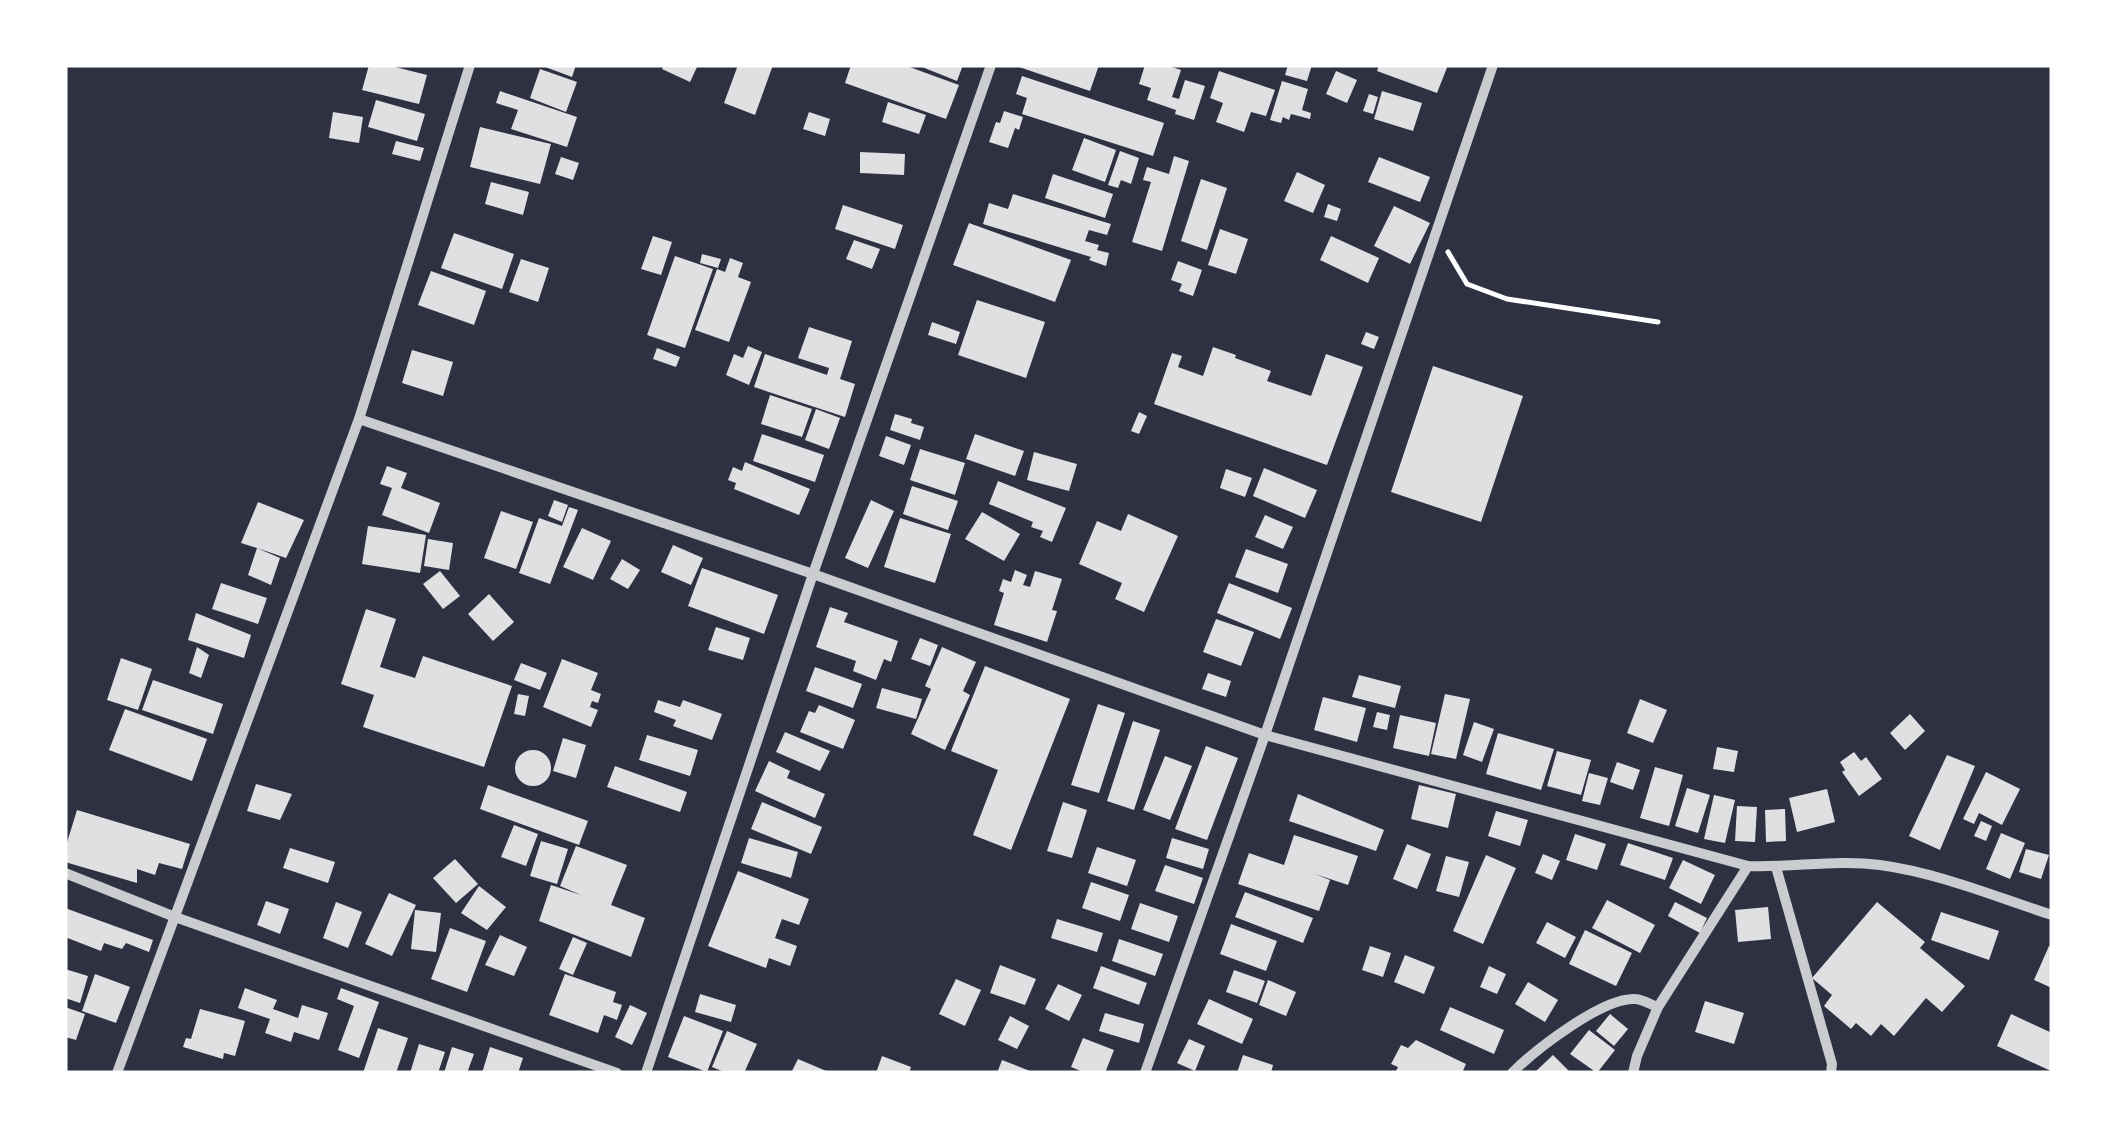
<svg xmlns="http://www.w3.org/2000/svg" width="2117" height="1138" font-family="'Space Grotesk',sans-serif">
  <rect width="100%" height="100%" fill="#2d3142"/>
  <!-- building -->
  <g fill="#e0e0e3">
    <path d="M369 65H387L427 75 419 104 362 90Z"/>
    <path d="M540 65H576L572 77Z"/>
    <path d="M664 65H698L690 82 662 69Z"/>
    <path d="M738 65H773L755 115 724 103Z"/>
    <path d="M851 65H904L959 85 946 119 845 83Z"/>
    <path d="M917 65H963L957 81Z"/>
    <path d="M1013 65H1099L1090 91Z"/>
    <path d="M1145 65H1166L1181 70 1172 97 1179 99 1185 80 1205 86 1194 120 1175 114 1176 110 1147 100 1151 88 1139 84Z"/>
    <path d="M1288 65H1312L1307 81 1285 75Z"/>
    <path d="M1379 65H1448L1437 93 1377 71Z"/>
    <path d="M540 69 577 82 566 112 530 98Z"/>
    <path d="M1219 71 1275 90 1266 116 1251 112 1244 132 1216 122 1223 103 1210 98Z"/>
    <path d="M1336 71 1357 80 1347 103 1326 94Z"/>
    <path d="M1022 76 1164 123 1153 156 1022 114 1027 98 1016 94Z"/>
    <path d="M1282 81 1308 89 1302 110 1311 113 1310 119 1291 114 1289 120 1283 117 1281 123 1270 120Z"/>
    <path d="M500 91 577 117 567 147 511 129 518 110 496 103Z"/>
    <path d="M1382 91 1422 103 1413 131 1374 119Z"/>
    <path d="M1369 94 1378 97 1373 114 1363 111Z"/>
    <path d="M376 100 425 114 417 141 368 127Z"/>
    <path d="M888 102 926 115 919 134 882 122Z"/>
    <path d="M1004 111 1023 117 1019 130 1015 128 1008 148 989 142 996 122 1000 123Z"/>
    <path d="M333 112 363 117 359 143 329 138Z"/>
    <path d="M809 112 830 119 825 136 803 129Z"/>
    <path d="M480 127 551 144 540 184 470 167Z"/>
    <path d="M1084 138 1116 150 1105 182 1072 170Z"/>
    <path d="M396 141 424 148 420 161 392 154Z"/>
    <path d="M1120 151 1139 158 1131 184 1121 180 1118 188 1108 185Z"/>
    <path d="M860 152 905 154 904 175 860 173Z"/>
    <path d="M1174 156 1189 161 1162 251 1132 242 1151 182 1143 180 1147 167 1169 174Z"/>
    <path d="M561 157 579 163 573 180 555 174Z"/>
    <path d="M1379 157 1430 177 1420 202 1368 182Z"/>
    <path d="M1297 172 1325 185 1313 213 1284 201Z"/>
    <path d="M1053 174 1113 194 1105 218 1045 198Z"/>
    <path d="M1201 179 1227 188 1207 250 1181 241Z"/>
    <path d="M491 182 529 192 523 215 485 204Z"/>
    <path d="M1013 194 1111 224 1107 235 1089 230 1085 241 1099 245 1097 250 1109 253 1106 266 1089 260 1091 257 983 224 989 203 1008 209Z"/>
    <path d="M1328 204 1341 209 1337 221 1324 217Z"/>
    <path d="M843 205 903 225 895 249 835 229Z"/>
    <path d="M1394 206 1430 223 1410 264 1374 246Z"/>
    <path d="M969 223 1071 260 1055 302 953 265Z"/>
    <path d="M1220 229 1248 239 1236 274 1208 265Z"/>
    <path d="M454 233 514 254 502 289 441 268Z"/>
    <path d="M653 236 672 242 661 275 641 269Z"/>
    <path d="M1331 236 1379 258 1368 283 1320 260Z"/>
    <path d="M854 240 880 249 872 269 846 259Z"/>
    <path d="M702 254 721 259 718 268 700 263Z"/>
    <path d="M675 256 713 269 685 348 647 335Z"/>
    <path d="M730 258 743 263 738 277 751 282 729 342 695 330 717 269 725 272Z"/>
    <path d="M521 259 549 268 538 302 509 292Z"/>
    <path d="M1178 261 1202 270 1193 296 1179 291 1182 284 1171 280Z"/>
    <path d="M431 271 486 291 474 325 418 305Z"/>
    <path d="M977 300 1045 322 1026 378 958 355Z"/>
    <path d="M932 322 960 332 956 344 928 335Z"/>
    <path d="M809 327 852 341 840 379 855 384 845 417 754 387 765 354 827 375 829 368 798 358Z"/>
    <path d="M1366 332 1379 337 1374 349 1361 344Z"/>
    <path d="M748 346 762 352 749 385 726 375 734 354 743 358Z"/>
    <path d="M1213 347 1236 355 1235 358 1271 371 1267 381 1311 396 1326 354 1363 367 1327 465 1154 404 1172 353 1182 356 1178 367 1203 376Z"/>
    <path d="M657 348 680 357 676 367 653 359Z"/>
    <path d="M412 350 453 362 443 396 402 383Z"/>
    <path d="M1433 366 1523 396 1481 522 1391 492Z"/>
    <path d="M770 395 812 409 802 437 761 424Z"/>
    <path d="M816 409 840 418 829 449 805 440Z"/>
    <path d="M1139 412 1147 416 1139 434 1131 431Z"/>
    <path d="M895 414 912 419 911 423 924 427 920 440 890 430Z"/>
    <path d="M762 434 824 455 815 482 753 461Z"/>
    <path d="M975 434 1024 451 1015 476 966 459Z"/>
    <path d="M886 436 911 445 904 465 879 456Z"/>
    <path d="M920 449 965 463 955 495 910 480Z"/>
    <path d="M1034 452 1077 464 1069 491 1027 480Z"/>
    <path d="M745 462 810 489 799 515 734 489 736 483 728 480 733 467 742 471Z"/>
    <path d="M387 466 407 473 401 488 440 503 429 533 382 515 392 488 380 484Z"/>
    <path d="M1264 468 1317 490 1305 518 1253 496Z"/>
    <path d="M1226 469 1252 478 1245 497 1220 488Z"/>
    <path d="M998 481 1066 508 1052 542 1040 537 1043 531 1031 527 1033 522 989 504Z"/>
    <path d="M912 486 958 501 948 530 903 514Z"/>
    <path d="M554 500 568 505 562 522 548 516Z"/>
    <path d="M871 500 894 511 868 568 845 558Z"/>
    <path d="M258 502 304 520 286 558 257 548 280 558 271 585 248 575 257 548 241 543Z"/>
    <path d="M569 507 578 510 550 584 519 573 539 518 562 526Z"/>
    <path d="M501 511 533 522 516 569 484 558Z"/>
    <path d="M982 512 1020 534 1004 561 965 539Z"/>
    <path d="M1128 514 1178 536 1144 612 1115 599 1122 583 1079 564 1097 521 1121 531Z"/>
    <path d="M1265 515 1293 527 1283 549 1255 537Z"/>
    <path d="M900 518 951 534 935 583 884 567Z"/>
    <path d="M368 526 426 535 420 573 362 564Z"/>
    <path d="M582 528 611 541 593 580 563 567Z"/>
    <path d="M428 539 453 543 449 570 424 566Z"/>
    <path d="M673 545 703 558 691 585 661 572Z"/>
    <path d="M1246 549 1288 564 1278 593 1235 577Z"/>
    <path d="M622 559 640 570 628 589 610 579Z"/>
    <path d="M702 568 778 595 764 634 688 606Z"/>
    <path d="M1015 570 1027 575 1023 585 1030 587 1035 571 1062 579 1052 610 1057 611 1047 642 994 625 1004 593 999 591 1003 579 1011 582Z"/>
    <path d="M440 571 460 596 443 609 423 584Z"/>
    <path d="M221 583 267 598 258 624 212 609Z"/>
    <path d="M1229 583 1292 608 1280 639 1217 613Z"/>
    <path d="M489 594 514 622 493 641 468 614Z"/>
    <path d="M830 607 848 613 844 622 898 641 891 662 884 659 876 680 853 671 856 661 816 647Z"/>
    <path d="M366 609 396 619 380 667 415 678 423 656 512 686 484 767 363 727 374 695 341 684Z"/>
    <path d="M196 613 251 635 244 658 188 640Z"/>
    <path d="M1216 619 1254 632 1241 666 1203 652Z"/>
    <path d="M716 627 750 638 743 660 708 650Z"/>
    <path d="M920 638 938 645 930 666 911 659Z"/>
    <path d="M197 647 209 655 201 678 189 673Z"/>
    <path d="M942 647 976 662 963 691 970 695 945 750 911 734 931 689 925 686Z"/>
    <path d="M121 658 152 669 138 710 107 700Z"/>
    <path d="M562 659 598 673 591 690 601 694 598 703 592 701 590 707 598 710 591 727 543 707Z"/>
    <path d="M521 663 547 673 540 690 514 680Z"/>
    <path d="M985 666 1070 699 1011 850 973 835 998 770 951 751Z"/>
    <path d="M815 667 862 684 853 708 806 691Z"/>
    <path d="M1208 673 1231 681 1226 697 1202 689Z"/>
    <path d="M1359 675 1401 686 1395 708 1352 697Z"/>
    <path d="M153 680 223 704 213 734 142 710Z"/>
    <path d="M882 688 922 699 916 719 876 708Z"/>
    <path d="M518 694 529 696 525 716 514 714Z"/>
    <path d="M1445 694 1470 699 1456 759 1431 754Z"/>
    <path d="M1323 697 1366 708 1357 742 1314 730Z"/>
    <path d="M1640 699 1667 710 1653 743 1627 733Z"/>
    <path d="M658 700 680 707 683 700 722 714 712 740 673 726 676 720 654 712Z"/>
    <path d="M1098 704 1125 713 1099 793 1071 785Z"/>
    <path d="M819 705 855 720 843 749 800 732 809 711 815 713Z"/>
    <path d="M125 709 207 739 192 781 109 750Z"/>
    <path d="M1377 712 1390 715 1387 730 1373 727Z"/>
    <path d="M1910 714 1925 731 1905 750 1890 733Z"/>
    <path d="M1400 715 1436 723 1429 756 1393 748Z"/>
    <path d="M1133 721 1160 730 1134 810 1107 801Z"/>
    <path d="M1474 722 1494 729 1482 762 1463 755Z"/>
    <path d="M785 732 830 751 820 771 776 752Z"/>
    <path d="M1498 733 1554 749 1541 790 1486 774Z"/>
    <path d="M647 735 698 750 690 776 639 760Z"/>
    <path d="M563 738 586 745 576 778 553 771Z"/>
    <path d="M1206 746 1238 758 1207 840 1175 829Z"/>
    <path d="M1717 747 1738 751 1734 772 1713 769Z"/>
    <circle cx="533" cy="768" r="18"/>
    <path d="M1557 751 1591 760 1581 795 1547 786Z"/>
    <path d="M1854 752 1861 761 1866 757 1882 779 1859 796 1842 772 1845 770 1840 762Z"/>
    <path d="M1947 755 1975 766 1940 850 1909 836Z"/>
    <path d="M1165 756 1192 766 1170 820 1143 810Z"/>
    <path d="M769 761 790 771 787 778 825 794 815 818 755 791Z"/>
    <path d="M1617 762 1640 770 1633 790 1610 782Z"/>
    <path d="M615 766 687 792 680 812 607 787Z"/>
    <path d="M1655 767 1683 775 1669 826 1640 818Z"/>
    <path d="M1986 772 2020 789 2002 825 1979 813 1974 824 1963 819Z"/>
    <path d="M1589 773 1608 778 1600 805 1582 801Z"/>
    <path d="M256 784 292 794 280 820 247 811Z"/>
    <path d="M488 785 588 821 579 845 480 809Z"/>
    <path d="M1419 785 1456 794 1448 828 1411 819Z"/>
    <path d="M1687 788 1710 795 1698 833 1675 826Z"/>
    <path d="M1827 789 1835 822 1797 832 1789 798Z"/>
    <path d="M1298 794 1384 830 1376 851 1289 821Z"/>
    <path d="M1714 795 1735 800 1725 843 1704 839Z"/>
    <path d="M762 802 822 827 811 854 751 829Z"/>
    <path d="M1063 802 1087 810 1072 858 1047 851Z"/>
    <path d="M1737 806 1757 807 1755 842 1735 841Z"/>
    <path d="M1785 809 1786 841 1766 842 1765 810Z"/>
    <path d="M77 810 190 844 182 869 159 863 155 875 137 869V883L65 862V849Z"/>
    <path d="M1496 811 1528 820 1520 846 1488 836Z"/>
    <path d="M1981 821 1992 826 1986 841 1974 836Z"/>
    <path d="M514 825 538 834 526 866 501 857Z"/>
    <path d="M2001 833 2025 843 2010 879 1986 869Z"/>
    <path d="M1575 834 1606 844 1597 870 1566 860Z"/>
    <path d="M1294 835 1358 856 1348 885 1315 874 1330 880 1319 911 1238 884 1249 853 1284 865Z"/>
    <path d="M749 838 798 852 791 878 741 863Z"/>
    <path d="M1172 838 1209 849 1203 869 1166 858Z"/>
    <path d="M541 841 568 849 557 884 530 876Z"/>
    <path d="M1628 843 1673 858 1665 880 1620 865Z"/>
    <path d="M1407 844 1431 854 1417 889 1393 879Z"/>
    <path d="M576 846 627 865 611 905 645 918 631 957 539 921 551 885 581 895 560 886Z"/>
    <path d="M1097 847 1136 860 1127 886 1088 873Z"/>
    <path d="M290 848 335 862 328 883 283 868Z"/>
    <path d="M2026 849 2049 855 2041 879 2019 872Z"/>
    <path d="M1543 854 1560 861 1552 880 1535 873Z"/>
    <path d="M1486 855 1516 868 1483 944 1453 931Z"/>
    <path d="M1446 856 1469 862 1459 897 1436 891Z"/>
    <path d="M455 859 478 884 456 903 433 878Z"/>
    <path d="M1683 860 1715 875 1701 904 1669 888Z"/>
    <path d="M1165 865 1203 878 1194 904 1155 891Z"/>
    <path d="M738 871 809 899 799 925 782 919 775 938 797 946 790 966 769 958 766 968 708 946Z"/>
    <path d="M1091 882 1129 895 1120 921 1082 908Z"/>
    <path d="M479 886 506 907 487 930 461 913Z"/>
    <path d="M1245 892 1313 918 1303 943 1235 917Z"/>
    <path d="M389 893 416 905 392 956 365 944Z"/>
    <path d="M1607 900 1655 925 1640 953 1592 928Z"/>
    <path d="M266 901 289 909 280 934 257 925Z"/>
    <path d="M336 902 362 912 348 948 323 938Z"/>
    <path d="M1675 902 1707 918 1700 933 1668 916Z"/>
    <path d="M1877 902 1925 942 1920 948 1965 986 1942 1012 1926 998 1894 1036 1881 1024 1871 1036 1856 1023 1851 1029 1824 1006 1832 995 1812 978Z"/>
    <path d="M1140 903 1178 916 1169 942 1131 929Z"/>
    <path d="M1768 907 1771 939 1738 942 1735 910Z"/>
    <path d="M65 908 153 940 149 952 126 943 122 949 104 943 101 951 65 937Z"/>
    <path d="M415 910 441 913 436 952 411 949Z"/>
    <path d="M1941 912 1999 931 1989 960 1931 940Z"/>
    <path d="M1057 919 1103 933 1097 952 1051 938Z"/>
    <path d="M1547 922 1576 937 1565 958 1536 943Z"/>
    <path d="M1231 924 1277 941 1266 971 1220 954Z"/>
    <path d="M450 928 486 941 467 992 431 979Z"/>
    <path d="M1585 930 1632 953 1616 986 1569 964Z"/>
    <path d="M500 935 527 947 514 976 485 965Z"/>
    <path d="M573 937 587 943 573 975 559 969Z"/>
    <path d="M1119 939 1163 954 1155 976 1112 961Z"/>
    <path d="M1370 946 1391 953 1383 977 1362 970Z"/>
    <path d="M2049 946 2052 947V988L2034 980Z"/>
    <path d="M1405 955 1435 967 1424 994 1394 982Z"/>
    <path d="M1000 965 1036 979 1025 1005 990 993Z"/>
    <path d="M1101 966 1147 983 1139 1005 1093 988Z"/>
    <path d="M1489 966 1506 974 1497 994 1480 987Z"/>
    <path d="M65 969 88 976 80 1003 65 998Z"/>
    <path d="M1234 970 1265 981 1257 1003 1226 992Z"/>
    <path d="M95 974 130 987 116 1023 82 1011Z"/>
    <path d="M565 974 616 992 613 1002 622 1005 617 1020 604 1015 598 1033 549 1015Z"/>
    <path d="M956 979 981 990 965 1026 939 1014Z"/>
    <path d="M1268 980 1296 992 1286 1016 1259 1005Z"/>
    <path d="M1528 982 1558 1000 1545 1022 1515 1004Z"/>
    <path d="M1058 984 1082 995 1069 1021 1045 1009Z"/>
    <path d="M245 988 277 1000 273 1009 298 1018 302 1005 328 1013 319 1040 294 1032 291 1042 265 1033 270 1019 238 1008Z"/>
    <path d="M341 988 379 1002 359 1058 338 1050 354 1006 337 999Z"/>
    <path d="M700 994 736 1005 731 1022 695 1012Z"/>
    <path d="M1209 999 1253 1019 1242 1044 1197 1024Z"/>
    <path d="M1705 1001 1744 1013 1734 1044 1695 1032Z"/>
    <path d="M630 1005 647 1013 632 1045 615 1037Z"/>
    <path d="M65 1007 85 1014 76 1040 65 1037Z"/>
    <path d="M1450 1007 1504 1030 1494 1054 1440 1030Z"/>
    <path d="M200 1009 245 1021 235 1056 224 1053 223 1059 183 1047 186 1038 191 1039Z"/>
    <path d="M1105 1013 1144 1024 1139 1043 1099 1031Z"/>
    <path d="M1610 1014 1628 1029 1614 1046 1596 1031Z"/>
    <path d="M2011 1014 2052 1033 2051 1071 1997 1046Z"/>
    <path d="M684 1016 723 1031 707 1072 668 1057Z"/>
    <path d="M1010 1016 1029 1026 1017 1049 998 1040Z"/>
    <path d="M378 1028 408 1038 396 1073H363Z"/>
    <path d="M1589 1030 1615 1050 1597 1073 1570 1054Z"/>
    <path d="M727 1031 757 1044 744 1073H727L712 1067Z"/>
    <path d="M1083 1038 1114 1050 1105 1073H1086L1071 1067Z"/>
    <path d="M1189 1039 1205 1046 1195 1071 1177 1063Z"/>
    <path d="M1416 1040 1466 1064 1462 1073H1395L1398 1067 1391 1064 1401 1045 1408 1048Z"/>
    <path d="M419 1044 445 1052 438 1073H410Z"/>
    <path d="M452 1047 474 1054 467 1073H444Z"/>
    <path d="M490 1047 523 1058 518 1073H482Z"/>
    <path d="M1243 1055 1273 1065 1271 1073H1237Z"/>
    <path d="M1553 1055 1571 1073H1534Z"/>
    <path d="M882 1056 911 1067 909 1073H876Z"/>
    <path d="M798 1059 831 1073H791Z"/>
    <path d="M1002 1060 1035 1073H997Z"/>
  </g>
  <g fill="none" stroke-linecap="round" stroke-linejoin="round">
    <!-- path -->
    <path stroke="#fff" stroke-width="5" d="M1448 252 1467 284 1507 299 1658 322"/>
    <!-- minor -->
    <g stroke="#caccd0" stroke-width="10">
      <path d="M359 419 813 574 1265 735 1748 866C1792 868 1836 859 1880 865 1939 873 1996 897 2052 915"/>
      <path d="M1776 867 1832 1064 1831 1073"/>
      <path d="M65 873 175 917 617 1073"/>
      <path d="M117 1073 359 419 470 65"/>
      <path d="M646 1073 813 574 991 65"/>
      <path d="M1145 1073 1265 735 1493 65"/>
      <path d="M1512 1073C1535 1050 1603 997 1635 999 1642 999 1651 1005 1658 1007"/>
      <path d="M1633 1073 1637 1056 1658 1007 1748 866"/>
    </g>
  </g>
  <!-- border -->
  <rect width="2117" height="1138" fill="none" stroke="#ffffff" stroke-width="135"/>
</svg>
